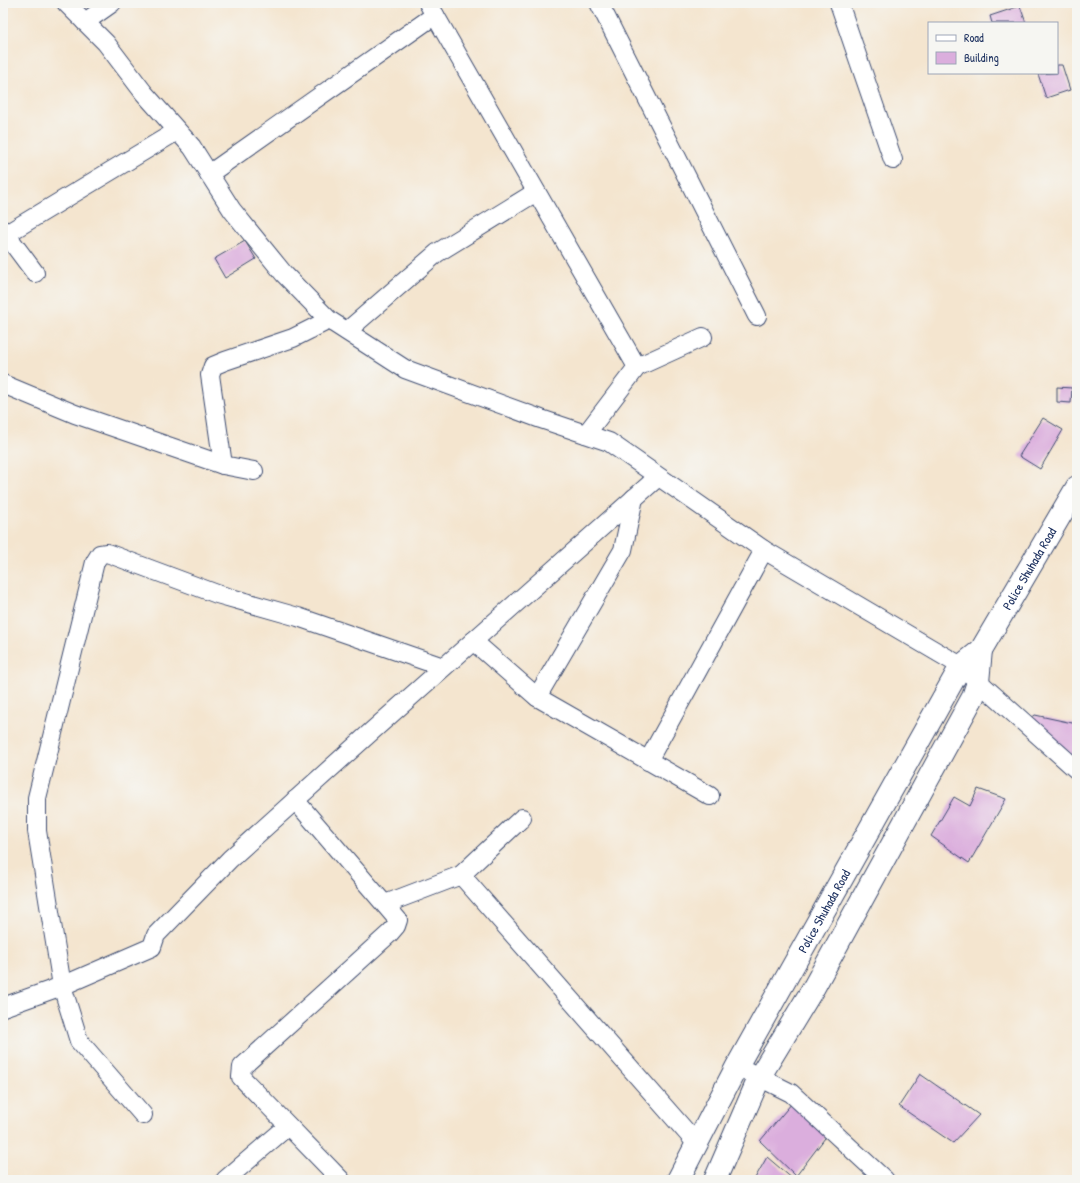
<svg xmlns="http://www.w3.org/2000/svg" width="1080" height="1183" font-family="'Patrick Hand',sans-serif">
  <rect width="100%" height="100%" fill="#f6f6f2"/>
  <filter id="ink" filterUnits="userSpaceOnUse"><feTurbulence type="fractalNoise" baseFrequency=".025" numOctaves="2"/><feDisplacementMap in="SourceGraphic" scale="8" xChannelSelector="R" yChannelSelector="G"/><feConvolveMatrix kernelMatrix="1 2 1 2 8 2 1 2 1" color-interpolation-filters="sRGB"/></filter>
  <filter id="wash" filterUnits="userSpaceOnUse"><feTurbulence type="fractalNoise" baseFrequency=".012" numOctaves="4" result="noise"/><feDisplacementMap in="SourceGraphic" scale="16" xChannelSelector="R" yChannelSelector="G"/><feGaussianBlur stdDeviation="0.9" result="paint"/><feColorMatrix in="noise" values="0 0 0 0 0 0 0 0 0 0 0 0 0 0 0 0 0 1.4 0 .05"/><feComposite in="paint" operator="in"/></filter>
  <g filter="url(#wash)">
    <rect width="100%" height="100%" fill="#f4e5cf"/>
    <g id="blocks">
      <!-- building -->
      <g fill="#dbaedd">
        <path d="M1020 6 1026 23H992L990 16Z"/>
        <path d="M1057 65H1062L1070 90 1046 98 1038 74 1057 73Z"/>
        <path d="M245 241 256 259 225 278 214 259Z"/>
        <path d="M1057 387 1072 388 1071 403 1057 402Z"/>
        <path d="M1043 418 1063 430 1040 469 1019 456Z"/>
        <path d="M1035 715 1077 724V743L1074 757 1029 720Z"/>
        <path d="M978 789 1006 799 969 863 931 836 954 797 970 806Z"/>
        <path d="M920 1074 979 1115 953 1143 899 1106Z"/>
        <path d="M792 1103 828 1134 796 1176 760 1141Z"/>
        <path d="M767 1157 794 1180H754Z"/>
      </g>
    </g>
  </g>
  <g filter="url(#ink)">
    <use href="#blocks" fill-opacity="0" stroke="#3c4a6f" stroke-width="1"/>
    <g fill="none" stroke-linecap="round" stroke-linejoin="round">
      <defs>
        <g id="minor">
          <path d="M66 3 106 43 144 93 192 147 232 210 284 274 329 320 405 369 541 419 609 442 764 550 961 666 1077 770"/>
          <path d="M428 3 637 367"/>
          <path d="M599 3 757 316"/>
          <path d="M839 3 893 160"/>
          <path d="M85 22 112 3"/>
          <path d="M209 174 435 15"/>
          <path d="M3 230 35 273"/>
          <path d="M3 236 177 131"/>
          <path d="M347 331 437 253 536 192"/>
          <path d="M3 384 75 414 223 465 254 471"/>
          <path d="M586 434 637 367 703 337"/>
          <path d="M223 465 210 375 213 366 225 361 293 338 329 320"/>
          <path d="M473 641 537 697 710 796"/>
          <path d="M537 697 623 550 634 498"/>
          <path d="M648 761 764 550"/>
          <path d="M295 800 398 920 396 926 390 933 242 1067 241 1077 341 1180"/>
          <path d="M461 875 697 1144"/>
          <path d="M385 904 461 875 522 818"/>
          <path d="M3 1007 62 986 152 947 156 935 230 859 372 731 658 477"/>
          <path d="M737 1066 791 1093 885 1180"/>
          <path d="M143 1115 79 1041 62 986 37 831V798L95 562 100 554 107 553 217 594 298 617 443 667"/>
          <path d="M225 1180 288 1126"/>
        </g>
        <g id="secondary">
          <path id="s1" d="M678 1180 737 1066 961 666 981 650 1077 487"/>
          <path d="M715 1180 760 1076 814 987 973 697 978 682 981 650"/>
        </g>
      </defs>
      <!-- minor casing -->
      <use href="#minor" stroke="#3c4a6f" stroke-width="20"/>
      <!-- secondary casing -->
      <use href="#secondary" stroke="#3c4a6f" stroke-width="24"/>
      <!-- minor -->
      <use href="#minor" stroke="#fff" stroke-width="18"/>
      <!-- secondary -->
      <use href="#secondary" stroke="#fff" stroke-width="22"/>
    </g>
  </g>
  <g text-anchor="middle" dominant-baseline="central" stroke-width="3.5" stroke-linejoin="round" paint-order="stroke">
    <!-- street labels -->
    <g font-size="13" fill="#1b2f5e" stroke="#f6f6f2">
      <text stroke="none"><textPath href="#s1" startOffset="707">Police Shuhada Road</textPath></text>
      <text stroke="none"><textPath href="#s1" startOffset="306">Police Shuhada Road</textPath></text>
    </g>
  </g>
  <!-- margin -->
  <rect width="1080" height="1183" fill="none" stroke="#f6f6f2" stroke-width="16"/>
  <!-- legend -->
  <rect x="928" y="22" width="130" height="52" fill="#f6f6f2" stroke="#9ea6b7"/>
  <rect x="936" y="35" width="20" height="6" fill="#ffffff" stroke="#9ea6b7"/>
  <text x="964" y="42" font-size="12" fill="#1b2f5e">Road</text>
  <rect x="936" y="52" width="20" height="12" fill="#dbaedd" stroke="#9ea6b7"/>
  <text x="964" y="62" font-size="12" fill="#1b2f5e">Building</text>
</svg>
